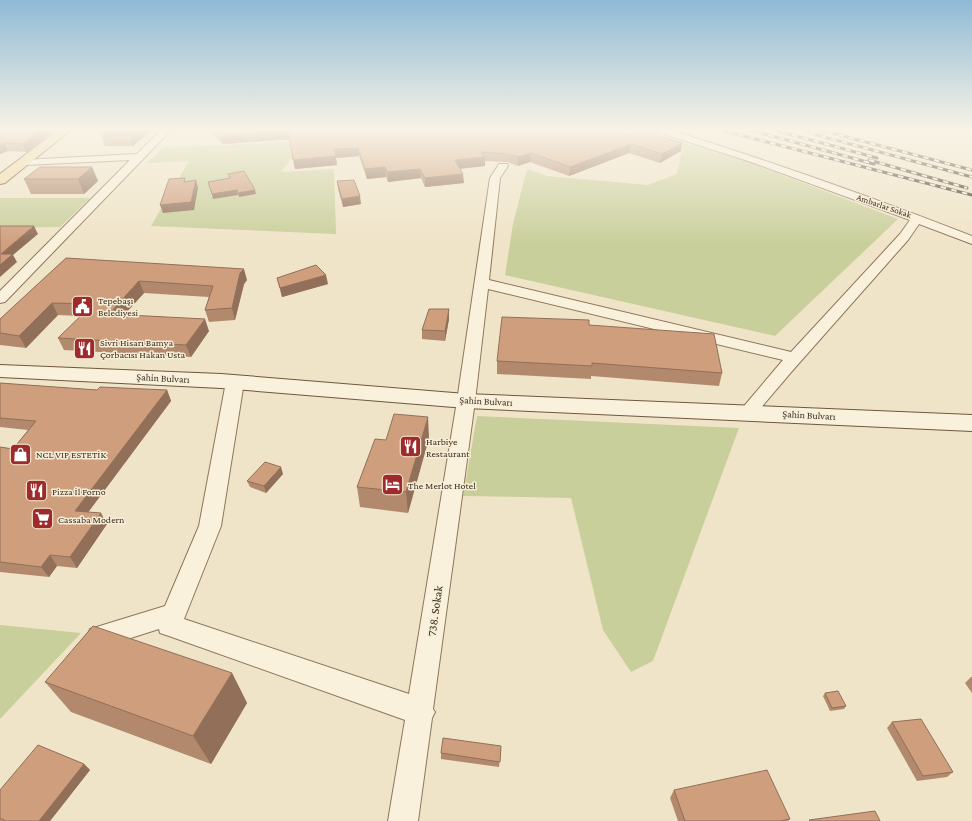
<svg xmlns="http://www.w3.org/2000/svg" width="972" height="821" font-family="'Crimson Pro',serif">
  <rect width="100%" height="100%" fill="#f0e4c8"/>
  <!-- green -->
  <g fill="#c9cf9b">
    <path d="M590 129H640L751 163 898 219 775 336 505 275 513 224 527 169 547 176 648 185 677 174 682 149 650 138 626 136Z"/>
    <path d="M305 141 281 172 334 169 336 234 151 226 189 161 147 163 163 148Z"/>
    <path d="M0 198H90L60 227 0 228Z"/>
    <path d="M477 416 739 428 653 661 631 672 603 630 571 498 463 496Z"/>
    <path d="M0 625 81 633 0 719Z"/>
  </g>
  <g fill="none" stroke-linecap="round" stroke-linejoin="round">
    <defs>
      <g id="street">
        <path d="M162 129H172L5 302 0 303V291L130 160 25 165 21 164 20 162 21 160 137 154Z"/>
        <path d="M653 129H667C770 161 872 197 972 236V244L919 224 908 240 793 370 754 416 748 418 742 416 739 412 783 360 488 289 475 401 433 709 435 712 432 718 418 821H388L405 720 169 636 160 633 159 629 99 648 90 645 87 637 90 629 165 606 199 526 226 382 229 378 235 377 241 378 244 382 221 526 184 619 409 694 457 401 490 178 499 164H507L508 166 500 178 489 280 791 352 900 234 910 220 754 163 655 131Z"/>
      </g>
      <path id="secondary" d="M0 365 221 374 466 394 972 415V431L466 408 221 388 0 377Z"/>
      <path id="primary" d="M59 129H72L5 183 0 184V174Z"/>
    </defs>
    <!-- street casing -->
    <use href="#street" stroke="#8d765c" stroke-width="2"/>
    <!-- secondary casing -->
    <use href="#secondary" stroke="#6f573f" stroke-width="2"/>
    <!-- primary casing -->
    <use href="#primary" stroke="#5b4430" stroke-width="2"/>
    <!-- street -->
    <use href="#street" fill="#faf1dc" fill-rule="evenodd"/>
    <!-- secondary -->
    <use href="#secondary" fill="#faf1dc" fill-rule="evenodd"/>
    <!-- primary -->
    <use href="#primary" fill="#f3d9a0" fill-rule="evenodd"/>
    <defs>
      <g id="rail">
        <path d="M717 129 972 195"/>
        <path d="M747 129 874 164"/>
        <path d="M771 129 877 158"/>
        <path d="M801 129 815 133"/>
        <path d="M817 129 972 170"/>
        <path d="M810 133 972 177"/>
        <path d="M869 160 967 188"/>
      </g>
    </defs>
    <!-- rail casing -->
    <use href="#rail" stroke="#3d2e20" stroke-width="3"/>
    <!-- rail -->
    <use href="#rail" stroke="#f7eed8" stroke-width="2" stroke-dasharray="5.5" stroke-linecap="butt"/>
  </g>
  <!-- wall -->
  <g fill="#b2896c">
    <path d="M0 129H56L27 152 8 151 0 154Z"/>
    <path d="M105 129H153L133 146H105L100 132Z"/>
    <path d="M207 129H534L544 132 681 151 660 163 629 153 569 176 530 162 518 166 507 162 485 161V166L460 169 464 183 425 187 421 178 388 182 386 177 367 179 359 156 336 158 337 165 295 169 290 139 223 144Z"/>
    <path d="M92 167 98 181 84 194H31L24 179Z"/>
    <path d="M337 181 361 204 343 207 338 189Z"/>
    <path d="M66 258 247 280 244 284 235 320 209 322 205 310 209 297 144 293 124 315 209 331 191 357 64 350 58 338 81 316 58 315 26 348 0 345V319Z"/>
    <path d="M277 278 328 284 282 297Z"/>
    <path d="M449 319 445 341 422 339V330Z"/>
    <path d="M589 325 722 373 719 386 591 376V379L497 374V361Z"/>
    <path d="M0 383 97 390H167L171 401 88 512 107 524 77 568 57 566 49 577 0 572V447L13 449 28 430 0 427Z"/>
    <path d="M429 438 408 513 360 507 357 487 386 440Z"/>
    <path d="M283 474 266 493 250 487 247 481Z"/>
    <path d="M232 673 247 703 211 764 71 712 45 682Z"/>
    <path d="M971 677H972V693L965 683Z"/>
    <path d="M825 693 846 706 844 709 830 711 823 696Z"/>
    <path d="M892 722 953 772 947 777 917 781 887 728Z"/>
    <path d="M501 746 499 767 441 759V753Z"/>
    <path d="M84 764 90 770 50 821H0V790Z"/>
    <path d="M674 790 790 819 788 821H678L670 798Z"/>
  </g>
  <!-- shaded-wall -->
  <g fill="#916f58">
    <path d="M43 129H56L27 152 23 144Z"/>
    <path d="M133 129H153L133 146 128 133Z"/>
    <path d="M288 130 290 139 223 144 221 136Z"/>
    <path d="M5 143 8 151 0 154V145Z"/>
    <path d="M682 143 681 151 660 163 662 154Z"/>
    <path d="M631 144 629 153 569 176 570 167Z"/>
    <path d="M358 148 359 156 336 158 337 165 295 169 293 160 334 149Z"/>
    <path d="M531 153 530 162 518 166V157Z"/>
    <path d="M485 157V166L455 169V160Z"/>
    <path d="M92 167 98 181 84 194 78 179Z"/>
    <path d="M385 167 386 177 367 179 365 169Z"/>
    <path d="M420 169 421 178 388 182 387 172Z"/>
    <path d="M463 174 464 183 425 187V178Z"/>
    <path d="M196 180 198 188 194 210 163 213 160 205Z"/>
    <path d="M237 190 238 195 213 199 212 194Z"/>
    <path d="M255 190 256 194 239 197 238 193Z"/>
    <path d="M360 196 361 204 343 207 342 199Z"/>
    <path d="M34 226 38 234 13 255 17 262 0 277V265L1 254Z"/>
    <path d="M244 269 247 280 244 284 235 320 232 308 240 273Z"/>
    <path d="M326 275 328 284 282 297 280 288Z"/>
    <path d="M139 281 144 293 114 326 109 314Z"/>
    <path d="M52 303 58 315 26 348 19 336Z"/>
    <path d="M449 309V319L445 341V331Z"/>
    <path d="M205 319 209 331 191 357 186 345Z"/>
    <path d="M167 390 171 401 81 522 75 511Z"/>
    <path d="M428 417 429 438 408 513 406 492Z"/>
    <path d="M281 467 283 474 266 493 264 486Z"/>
    <path d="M101 513 107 524 77 568 70 557Z"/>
    <path d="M50 555 57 566 49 577 41 567Z"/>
    <path d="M232 673 247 703 211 764 193 736Z"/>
    <path d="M84 764 90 770 50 821H39Z"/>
  </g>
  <!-- building -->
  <g fill="#cf9f7d" stroke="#916f58">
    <path d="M0 129H43L23 144 5 143 0 145Z"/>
    <path d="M105 129H133L128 133 100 132Z"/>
    <path d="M214 129H534L544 132 554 129H609L629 135 641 130 682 143 662 154 631 144 570 167 531 153 518 157 507 154 481 152 485 157 455 160 463 174 425 178 420 169 387 172 385 167 365 169 358 148 334 149 336 156 293 160 288 130 221 136Z"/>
    <path d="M40 167H92L78 179H24Z"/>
    <path d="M244 171 255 190 238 193 237 190 212 194 208 182 230 178 228 174Z"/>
    <path d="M185 178 184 182 196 180 191 202 160 205 169 179Z"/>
    <path d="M354 180 360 196 342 199 337 181Z"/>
    <path d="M0 226H34L1 254H13L0 265Z"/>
    <path d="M66 258 244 269 240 273 232 308 205 310 213 286 139 281 109 314 205 319 186 345 58 338 93 304 52 303 19 336 0 333V319Z"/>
    <path d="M316 265 326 275 280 288 277 278Z"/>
    <path d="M429 309H449L445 331 422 330Z"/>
    <path d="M502 317 589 320V325L714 334 722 373 592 363V366L497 361Z"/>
    <path d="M0 383 97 390 100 387 167 390 75 511 101 513 70 557 50 555 41 567 0 562V447L13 449 36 421 0 418Z"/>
    <path d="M394 414 428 417 406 492 357 487 375 439 386 440Z"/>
    <path d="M265 462 281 467 264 486 247 481Z"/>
    <path d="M93 626 232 673 193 736 45 682Z"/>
    <path d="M838 691 846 706 832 708 825 693Z"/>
    <path d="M921 719 953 772 923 776 892 722Z"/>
    <path d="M443 738 501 746 500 762 441 753Z"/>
    <path d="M38 745 84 764 39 821H6L0 818V790Z"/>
    <path d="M767 770 790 819 780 821H685L674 790Z"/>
    <path d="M875 811 880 821H810L809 820Z"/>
  </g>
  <!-- sky -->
  <linearGradient id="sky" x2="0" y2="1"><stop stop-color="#8fbad6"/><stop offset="0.53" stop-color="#f8f3e6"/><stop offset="1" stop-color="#f8f3e6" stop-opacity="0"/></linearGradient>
  <rect width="972" height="244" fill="url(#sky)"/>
  <!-- icons -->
  <defs>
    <symbol id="civic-square" viewBox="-11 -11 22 22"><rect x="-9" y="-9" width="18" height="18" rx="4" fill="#9e2a2b" stroke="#f7eed8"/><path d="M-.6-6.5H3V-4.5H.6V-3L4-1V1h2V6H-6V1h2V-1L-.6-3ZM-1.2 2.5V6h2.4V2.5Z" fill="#fff"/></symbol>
    <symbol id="restaurant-square" viewBox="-11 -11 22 22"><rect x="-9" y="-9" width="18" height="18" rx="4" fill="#9e2a2b" stroke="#f7eed8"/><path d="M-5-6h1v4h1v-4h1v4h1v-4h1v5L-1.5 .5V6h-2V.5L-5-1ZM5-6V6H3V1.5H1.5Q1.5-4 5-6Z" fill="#fff"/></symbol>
    <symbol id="shop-square" viewBox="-11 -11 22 22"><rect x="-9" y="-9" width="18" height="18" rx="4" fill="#9e2a2b" stroke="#f7eed8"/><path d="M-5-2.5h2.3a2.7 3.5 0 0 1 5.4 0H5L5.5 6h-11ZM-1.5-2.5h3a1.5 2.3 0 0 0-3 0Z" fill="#fff"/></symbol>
    <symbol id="hotel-square" viewBox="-11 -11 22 22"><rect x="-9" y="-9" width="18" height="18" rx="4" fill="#9e2a2b" stroke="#f7eed8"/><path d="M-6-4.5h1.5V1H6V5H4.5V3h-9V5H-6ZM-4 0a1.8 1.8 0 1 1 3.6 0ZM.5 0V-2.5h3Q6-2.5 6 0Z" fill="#fff"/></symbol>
    <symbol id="supermarket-square" viewBox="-11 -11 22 22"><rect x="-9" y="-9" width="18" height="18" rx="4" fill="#9e2a2b" stroke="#f7eed8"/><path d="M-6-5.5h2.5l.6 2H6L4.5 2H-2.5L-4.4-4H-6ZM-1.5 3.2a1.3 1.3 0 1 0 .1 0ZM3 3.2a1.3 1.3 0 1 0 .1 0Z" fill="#fff"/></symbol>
  </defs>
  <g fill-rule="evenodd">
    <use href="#civic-square" x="70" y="294" width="25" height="25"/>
    <use href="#restaurant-square" x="72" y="336" width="25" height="25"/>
    <use href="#restaurant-square" x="398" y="434" width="25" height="25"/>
    <use href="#shop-square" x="8" y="442" width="25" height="25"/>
    <use href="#hotel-square" x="380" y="472" width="25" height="25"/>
    <use href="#restaurant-square" x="24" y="478" width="25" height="25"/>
    <use href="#supermarket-square" x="30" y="506" width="25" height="25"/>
  </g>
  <g text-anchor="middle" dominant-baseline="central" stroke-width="3" stroke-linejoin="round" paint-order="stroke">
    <!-- far-street labels -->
    <g font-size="9" fill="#3d2e20" stroke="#f7eed8">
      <text transform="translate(884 206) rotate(19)">Ambarlar Sokak</text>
    </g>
    <!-- poi labels -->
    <g font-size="10" fill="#3d2e20" stroke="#f7eed8" text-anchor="start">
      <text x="98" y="300">Tepebaşı<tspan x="98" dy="12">Belediyesi</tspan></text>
      <text x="100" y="342">Sivri Hisarı Bamya<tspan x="100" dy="12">Çorbacısı Hakan Usta</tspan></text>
      <text x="426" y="441">Harbiye<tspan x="426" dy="12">Restaurant</tspan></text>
      <text x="36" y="454">NCL VIP ESTETİK</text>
      <text x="408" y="485">The Merlot Hotel</text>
      <text x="52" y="491">Pizza İl Forno</text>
      <text x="58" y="519">Cassaba Modern</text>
    </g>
    <!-- street labels -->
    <g font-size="10" fill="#3d2e20" stroke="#f7eed8">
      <text transform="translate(163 378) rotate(3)">Şahin Bulvarı</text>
      <text transform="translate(486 401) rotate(3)">Şahin Bulvarı</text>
      <text transform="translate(809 415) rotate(3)">Şahin Bulvarı</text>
    </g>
    <!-- near-street labels -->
    <g font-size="12" fill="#3d2e20" stroke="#f7eed8">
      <text transform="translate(435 611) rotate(-82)">738. Sokak</text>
    </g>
  </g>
</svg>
